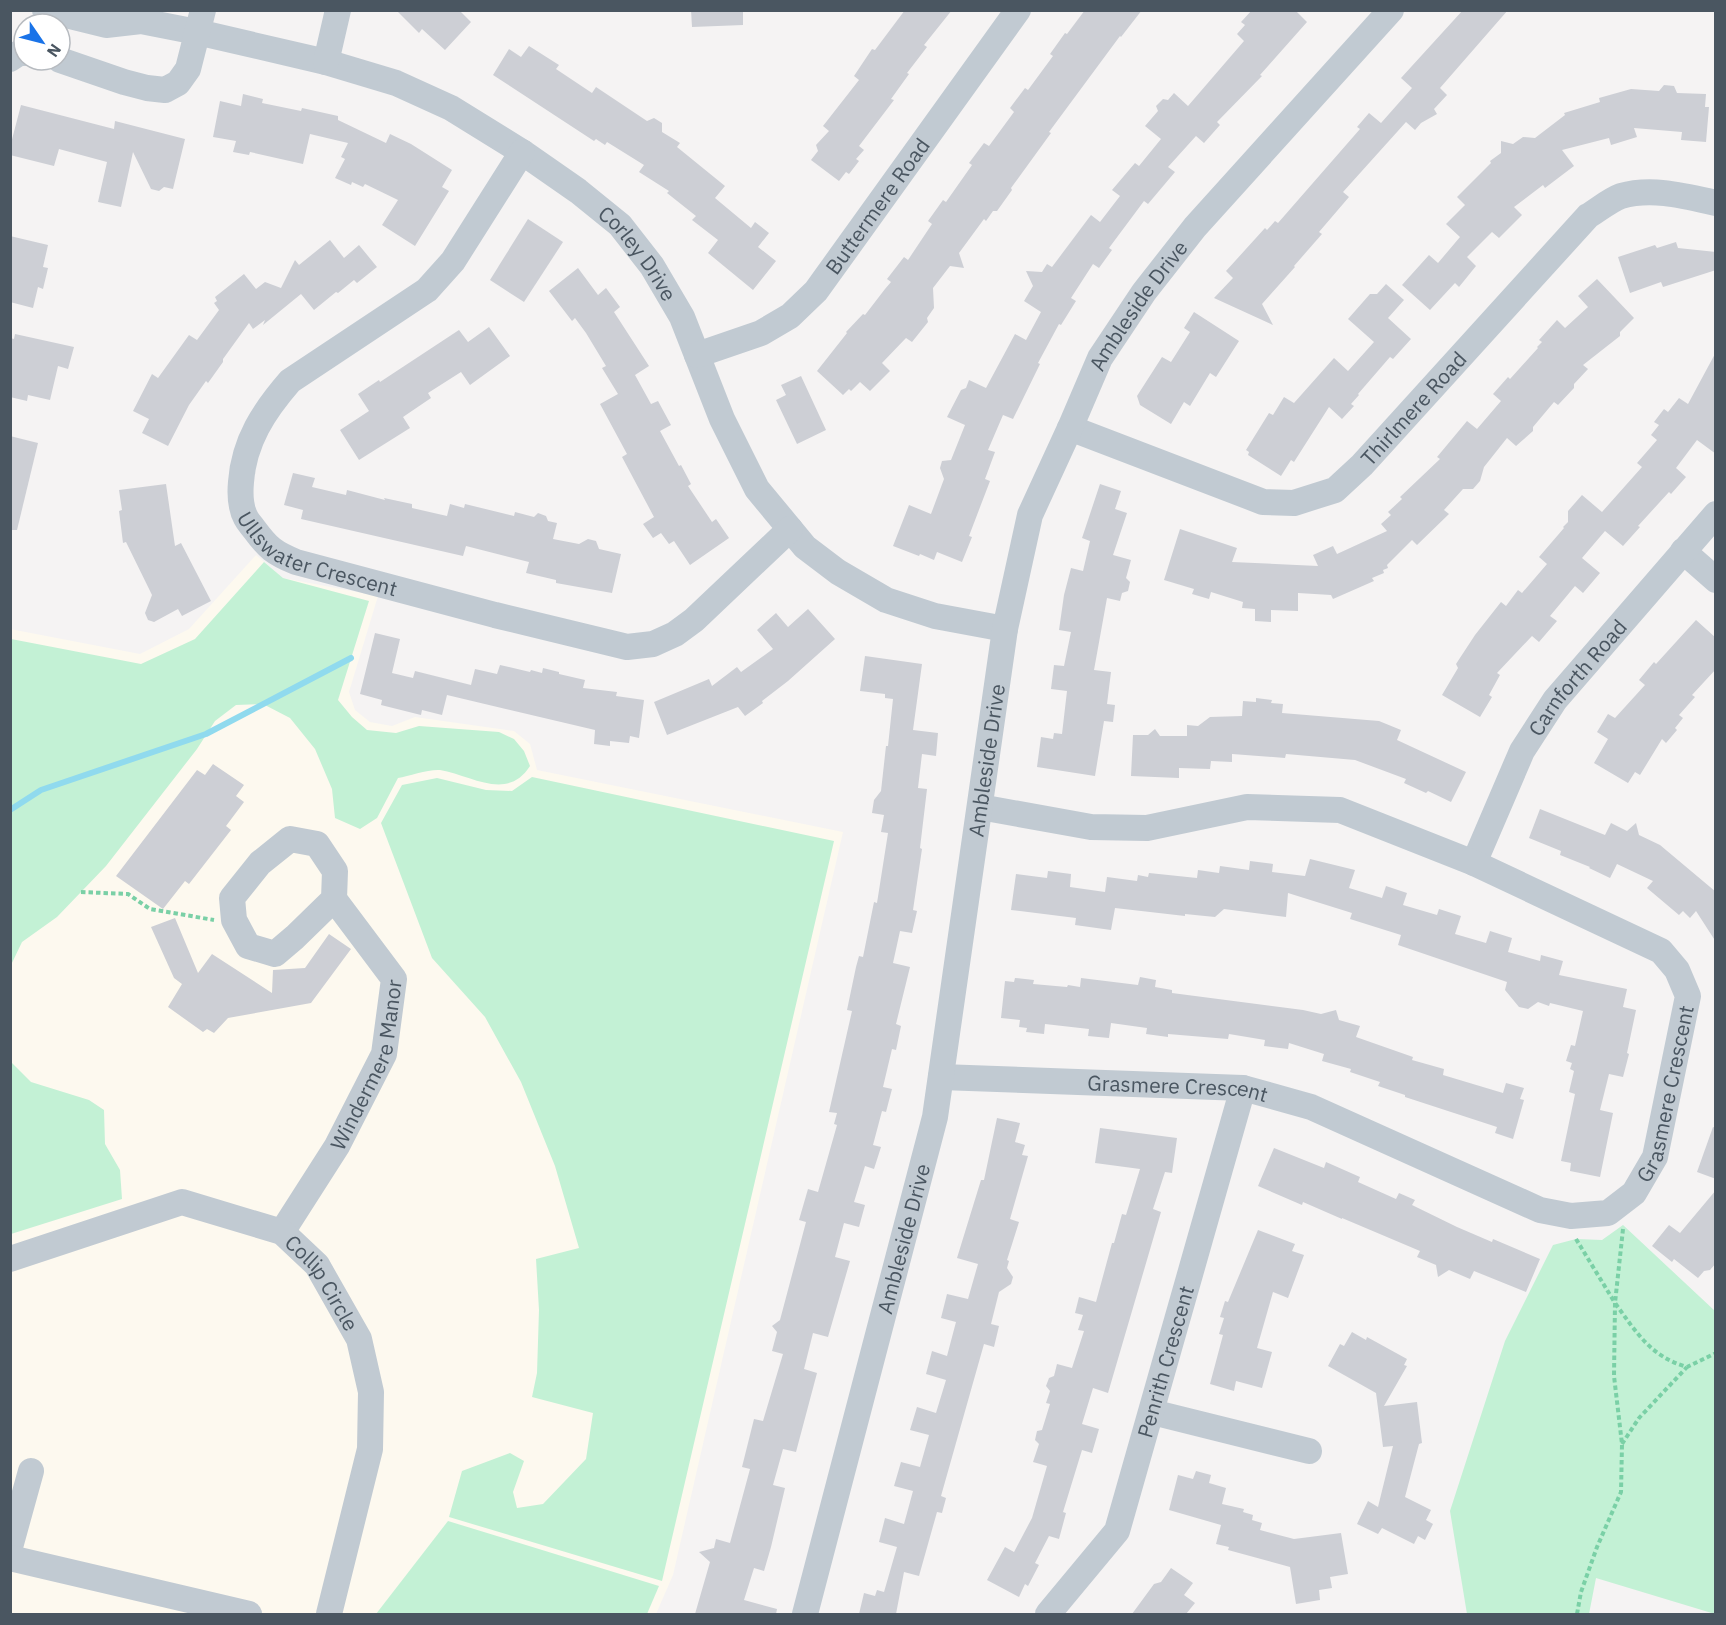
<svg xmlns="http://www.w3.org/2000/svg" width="1726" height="1625" font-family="'IBM Plex Sans',sans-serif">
  <rect width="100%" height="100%" fill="#f5f3f3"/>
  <!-- commercial -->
  <path fill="#fdf9ef" d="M256 555 283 578 378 596 349 692 355 710 370 722 392 726 415 717 514 731 530 744 537 770 843 832 673 1575 656 1614H11L10 629 140 654 189 629Z"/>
  <!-- green -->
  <g fill="#c3f1d5">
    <path d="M264 562 283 578 369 601 338 700 352 717 367 730 396 733 419 726 499 732 514 739 524 751 530 766C507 802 471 775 440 770 429 769 409 776 398 778L377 818 360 829 335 818 332 789 315 749 290 718 263 704 236 705 215 721 197 749 106 866 57 917 22 942 11 965V639L141 664 195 639Z"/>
    <path d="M532 777 834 841 662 1581 449 1517 462 1471 510 1453 524 1461 513 1492 517 1508 543 1504 586 1459 593 1413 532 1397 537 1373 539 1310 536 1259 579 1248 555 1166 521 1082 485 1017 432 958 381 823 402 785 437 778 486 790 512 791Z"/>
    <path d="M10 1061 31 1082 89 1100 104 1110 105 1144 120 1170 122 1199 11 1234Z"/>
    <path d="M1623 1225 1715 1311V1614L1596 1578 1589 1614H1467L1450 1511 1505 1341 1553 1245 1576 1239 1602 1240Z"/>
    <path d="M448 1521 659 1586 647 1614H376Z"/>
  </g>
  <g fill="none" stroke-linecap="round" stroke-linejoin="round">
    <!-- stream -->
    <path stroke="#90daee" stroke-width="6" d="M10 810 41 790 206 734 351 658"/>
  </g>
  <!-- building -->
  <g fill="#cdcfd5">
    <path d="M396 10H459L471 22 445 50 422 29 419 33Z"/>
    <path d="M691 10H743V25L692 27Z"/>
    <path d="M905 10H952L924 45 927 47 907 73 909 74 891 99 894 100 859 146 864 150 856 159 859 161 849 174 846 172 839 181 811 160 818 151 816 145 829 131 823 126 859 80 854 76 872 49 875 50Z"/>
    <path d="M1085 10H1142L1121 37 1120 36 1049 132 1051 133 1011 188 1012 190 997 211H993L986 221 984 219 959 253 964 268 950 266 933 288 934 308 927 318 928 322 912 342 906 338 882 363 890 371 870 391 860 382 851 391 849 389 843 395 817 371 847 333 846 332 863 314 865 315 885 289 891 282 887 279 904 257 908 260 932 224 928 221 943 200 946 202 972 165 969 163 984 143 989 146 1014 112 1010 108 1025 88 1028 90 1053 56 1050 54 1065 33 1067 34Z"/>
    <path d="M1252 10H1295L1307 22 1260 75 1262 76 1217 122 1220 125 1204 143 1196 136 1168 167 1175 172 1148 204 1144 201 1109 248 1112 250 1099 268 1093 264 1071 298 1076 301 1061 325 1059 324 1038 363 1040 364 1013 419 1003 415 988 450 995 452 985 479 990 481 969 536 972 537 962 562 937 552 934 560 920 554 919 556 893 546 909 505 931 514 944 479 940 468 942 461 951 460 965 425 947 417 961 390 966 388 969 380 986 388 1015 334 1026 340 1041 312 1024 301 1033 286 1026 271 1042 272 1047 264 1052 267 1091 215 1100 222 1120 196 1112 190 1135 163 1139 166 1161 139 1145 126 1158 111 1156 106 1163 99 1168 100 1174 93 1188 106 1244 41 1237 34 1245 25 1241 22Z"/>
    <path d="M1463 10H1508L1440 88 1447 95 1434 109 1437 114 1421 123 1415 130 1406 122 1343 192 1349 197 1319 232 1322 234 1294 266 1295 267 1262 304 1273 325 1214 298 1233 278 1226 271 1265 228 1267 230 1275 221 1278 223 1360 129 1357 127 1369 113 1381 123 1412 88 1401 78Z"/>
    <path d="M529 46 559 65 556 69 592 93 596 87 647 121 654 118 662 123V132L680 143 677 147 725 186 715 198 751 228 755 222 769 233 758 247 776 261 753 290 708 253 718 240 692 220 696 216 667 193 669 191 639 172 644 165 607 142 605 145 596 139 594 141 493 75 509 49 521 57Z"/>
    <path d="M1664 85 1674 86 1677 93 1706 94 1705 107H1709L1706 142 1681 140 1682 132 1634 128 1637 137 1611 145 1609 138 1562 150 1574 166 1545 188 1543 185 1514 207 1522 215 1499 238 1492 232 1467 257 1476 266 1459 287 1455 283 1430 310 1402 285 1429 255 1438 263 1460 237 1446 224 1465 205 1457 197 1491 163 1490 161 1501 153V141L1513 144 1523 137 1535 138 1565 115 1564 113 1600 102 1599 98 1631 89 1659 91Z"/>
    <path d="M243 94 263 99 262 103 301 111 302 108 338 116V120L386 143 390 134 411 144 452 170 442 187 449 191 415 246 382 225 398 200 365 184 363 187 352 182 351 185 335 178 345 159 341 157 348 143 310 134 303 164 250 152 249 155 233 152 236 141 213 137 220 101 241 106Z"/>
    <path d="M21 105 114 129 115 121 185 139 173 189 164 187 159 191 151 189 133 152 121 207 98 202 107 162 59 149 54 166 10 155V147Z"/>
    <path d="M528 219 563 242 524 302 490 280Z"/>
    <path d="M10 236 48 245 43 267 48 268 43 289 38 287 33 308 10 302Z"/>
    <path d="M330 240 344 258 359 245 377 267 357 283 354 280 338 293 336 292 314 310 301 294 263 325 265 320 253 329 249 323 223 359V362L208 383 206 381 189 405 168 446 142 433 149 419 133 411 152 374 158 378 189 335 197 340 219 310 214 303 217 301 215 297 244 274 256 289 265 282 281 288 295 260 299 265Z"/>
    <path d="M1676 242 1678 248 1716 252V270L1663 287 1661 282 1630 293 1618 257 1655 245 1657 248Z"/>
    <path d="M578 268 598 295 606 288 620 307 614 312 649 366 635 375 651 404 658 401 671 425 660 431 679 466 681 465 691 484 688 486 712 522 716 519 729 538 690 565 674 541 669 544 661 533 653 538 643 524 654 517 622 457 627 454 600 404 618 394 602 368 606 366 586 333 575 318 572 321 549 291Z"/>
    <path d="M1597 279 1634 318 1620 332V336L1583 365 1588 369 1574 384V388L1558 405 1554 402 1533 427V431L1516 446 1507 438 1484 467 1480 481 1473 489H1463L1444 510 1449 514 1417 545 1412 540 1387 565 1388 568 1383 570 1384 573 1372 578 1374 581 1333 599 1331 595 1298 593V611L1271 610V622L1255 621V609L1242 608 1243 602 1211 592 1209 599 1192 594 1194 589 1164 580 1180 529 1237 548 1232 562 1318 566 1313 555 1333 546 1337 554 1387 531 1381 524 1391 515 1388 512 1402 499 1400 497 1440 459 1437 457 1467 421 1477 429 1501 401 1493 394 1508 377 1510 379 1538 348 1537 347 1542 342 1539 340 1557 320 1565 328 1588 307 1578 296Z"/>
    <path d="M1386 284 1404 300 1388 318 1411 339 1393 359 1390 357 1358 394 1359 395 1351 404 1354 406 1342 419 1329 407 1294 462 1291 460 1281 476 1248 455 1249 452 1246 450 1269 413 1273 415 1284 397 1294 403 1334 358 1348 371 1374 342 1348 319 1370 294H1377Z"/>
    <path d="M1194 312 1239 341 1216 377 1210 373 1190 406 1184 402 1171 424 1140 405 1137 396 1162 357 1171 362 1190 332 1184 328Z"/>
    <path d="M489 327 510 356 470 385 461 372 428 393 431 398 403 417 410 428 359 460 340 430 369 411 358 394 379 380 380 382 459 330 468 342Z"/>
    <path d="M15 334 74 347 68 369 58 366 50 400 28 395 27 401 10 397V338L14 339Z"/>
    <path d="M1716 352V454L1697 440 1676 468 1686 477 1671 494 1669 492 1638 526 1640 527 1623 546 1605 531 1582 558 1600 573 1583 593 1575 586 1550 616 1557 621 1539 642 1532 636 1497 673 1500 675 1489 695 1492 697 1480 717 1442 695 1458 668 1456 664 1475 635 1501 602 1506 606 1518 590 1522 593 1547 564 1539 557 1564 528 1563 527 1568 522V511L1582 495 1602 512 1642 467 1637 463 1657 440 1651 435 1659 425 1654 422 1664 409 1668 412 1679 398 1688 404Z"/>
    <path d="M801 376 826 430 797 444 776 400 786 395 781 385Z"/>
    <path d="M10 436 38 443 17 530H10Z"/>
    <path d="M293 473 315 478 312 487 346 495 347 490 385 500 384 498 412 504V508L447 516 450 504 464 508 465 504 514 516 515 512 534 517 538 513 546 516 548 521 557 523 553 539 579 544 588 539 596 541 599 549 621 554 612 593 556 583V580L526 573 529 562 466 546 463 556 301 519 303 510 284 505Z"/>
    <path d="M166 484 175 546 181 543 211 601 182 616 178 609 154 622 148 620 145 613 152 595 126 542 123 543 119 511 122 510 119 490Z"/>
    <path d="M1100 484 1121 491 1115 509 1127 513 1113 555 1131 560 1126 578 1130 582 1128 591 1122 593 1120 601 1107 598 1094 670 1111 672 1107 704 1115 705 1113 722 1104 721 1095 776 1037 767 1041 737 1053 739 1054 733 1062 734 1067 691 1051 689 1054 665 1064 666 1071 632 1059 630 1064 595 1071 568 1083 571 1090 541 1082 538Z"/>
    <path d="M808 609 835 639 788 681 762 701 763 703 745 716 738 707 667 735 654 702 709 679 712 686 737 667 741 672 773 649 757 630 776 613 788 627Z"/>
    <path d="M1696 620 1716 638V669L1692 695 1695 697 1679 715 1683 718 1675 728 1677 730 1666 743 1662 739 1640 775 1635 772 1628 783 1594 763 1608 739 1597 732 1608 714 1615 718 1645 685 1639 680 1654 662 1656 664Z"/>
    <path d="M375 633 400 639 392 673 413 678 415 671 471 685 475 669 497 674 500 665 530 672 531 670 542 673 543 668 559 672V674L585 680 583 688 617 692 616 696 644 700 639 738 630 736 629 743 610 741V746L594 744 595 730 447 695 442 715 422 710 421 715 381 705 382 700 360 694Z"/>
    <path d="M865 656 922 664 913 730 938 733 936 756 922 754 918 788 927 789 920 848 922 849 913 910 917 911 912 933 900 931 893 963 910 967 896 1024 901 1026 896 1050 892 1049 883 1087 892 1089 886 1112 882 1111 873 1145 881 1147 874 1169 865 1166 854 1202 865 1205 859 1227 844 1223 835 1257 850 1261 828 1337 813 1333 804 1369 817 1373 796 1452 783 1449 773 1485 785 1488 771 1547 764 1571 754 1568 744 1600 777 1609 776 1614H695L710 1562 699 1552 714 1548 716 1539 730 1543 750 1469 742 1467 754 1419 763 1421 783 1354 772 1351 777 1332 772 1326 780 1320 806 1222 799 1220 808 1189 818 1192 837 1125 834 1124 837 1113 829 1112 852 1011 847 1010 856 967 859 956 863 957 874 902 877 903 888 833 881 832 884 815 872 813 874 800 881 791 886 746H888L893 699 885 698V694L860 691Z"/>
    <path d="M1256 698 1272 700 1271 703 1283 704 1282 713 1379 721 1401 730 1397 740 1466 772 1451 802 1428 791 1426 793 1404 783 1406 779 1355 760 1286 754 1285 758 1232 754V762L1211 761 1210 769 1179 768V778L1131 776 1133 735H1148L1155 729 1160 736H1187V725L1198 726 1210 717 1242 716 1243 701 1256 702Z"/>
    <path d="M213 764 244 785 236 796 244 802 226 826 231 830 189 884 185 881 163 909 116 876 197 770 205 775Z"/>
    <path d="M1540 809 1605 835 1611 823 1627 831 1636 823 1639 835 1660 845 1716 892V942L1696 911 1690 918 1683 911 1679 915 1647 888 1653 881 1617 864 1610 878 1589 868 1590 867 1560 855 1561 851 1529 838Z"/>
    <path d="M1310 859 1355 870 1349 888 1382 898 1386 886 1407 893 1403 905 1437 915 1439 909 1461 916 1455 934 1486 943 1490 931 1512 938 1508 952 1540 961 1541 955 1563 961 1559 975 1627 989 1623 1007 1636 1010 1627 1053 1629 1054 1623 1077 1609 1074 1600 1110 1613 1113 1600 1177 1570 1171 1571 1163 1561 1161 1575 1094 1569 1092 1574 1071 1570 1069 1572 1063 1566 1061 1571 1045 1575 1046 1583 1011 1550 1003 1549 1006 1538 1002 1528 1009 1519 1007 1505 990 1507 982 1398 945 1401 935 1350 919 1352 913 1288 893 1286 917 1224 909 1215 917 1185 914V916L1115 908 1111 930 1075 925 1076 918 1011 910 1016 874 1047 878 1048 871 1071 874 1070 887 1105 892 1107 877 1137 881 1138 875 1148 877 1149 873 1197 878 1198 870 1219 873 1220 866 1249 870 1250 861 1273 864 1272 872 1305 876Z"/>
    <path d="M175 918 198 973 212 954 272 993 273 970 305 968 329 934 351 949 311 1003 228 1018 214 1033 207 1029 203 1032 168 1007 182 984 174 978 151 927Z"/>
    <path d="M1140 977 1156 980 1155 987 1172 990V993L1303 1010 1321 1014 1336 1010 1339 1020 1360 1026 1356 1037 1413 1057 1412 1060 1444 1069 1443 1075 1503 1093 1506 1083 1524 1088 1520 1099 1524 1100 1513 1139 1495 1133 1497 1127 1405 1097V1095L1378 1086 1380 1082 1350 1072 1351 1069 1322 1061 1324 1054 1289 1043 1288 1049 1264 1046 1265 1040 1229 1034 1228 1039 1168 1034V1037L1146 1034 1147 1028 1111 1023 1109 1038 1088 1036 1089 1029 1045 1024 1044 1034 1026 1032 1027 1028 1019 1027 1020 1020 1001 1018 1005 981 1014 982 1015 978 1034 980 1033 984 1067 987 1068 985 1080 987 1081 978 1138 985Z"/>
    <path d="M997 1118 1020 1123 1015 1142 1025 1145 1022 1155 1028 1156 1010 1219 1019 1222 1007 1260 1009 1261 1007 1268 1013 1277 1011 1284 999 1292 991 1324 999 1326 994 1347 984 1344 941 1496 946 1498 942 1513 937 1512 919 1576 904 1572 896 1614H859L864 1593 875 1596 877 1590 884 1592 897 1547 879 1542 885 1518 904 1524 913 1491 894 1486 901 1462 920 1467 929 1435 910 1430 917 1407 936 1413 946 1380 926 1374 932 1351 947 1356 956 1322 941 1318 947 1294 968 1299 978 1264 957 1258 981 1180H984Z"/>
    <path d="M1713 1127 1716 1128V1179L1697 1172Z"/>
    <path d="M1100 1128 1177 1138 1172 1173 1165 1172 1153 1209 1161 1212 1108 1393 1093 1388 1082 1424 1099 1429 1092 1453 1082 1450 1063 1512 1066 1513 1059 1539 1049 1536 1035 1563 1039 1565 1028 1586 1025 1584 1019 1597 987 1580 1005 1547 1014 1552 1032 1518 1047 1466 1033 1462 1039 1444 1035 1440 1037 1431 1042 1430 1050 1404 1046 1403 1050 1391 1046 1386 1049 1378 1054 1376 1057 1364 1072 1368 1084 1331 1078 1330 1083 1315 1075 1313 1079 1297 1096 1302 1112 1243H1114L1122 1214 1126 1215 1140 1169 1095 1163Z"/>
    <path d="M1274 1148 1324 1168 1326 1162 1360 1177 1358 1182 1396 1199 1399 1193 1415 1200 1412 1205 1457 1227 1492 1242 1493 1239 1540 1259 1526 1292 1474 1271 1470 1279 1449 1270 1438 1277 1436 1265 1417 1257 1420 1251 1342 1218V1219L1303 1202 1302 1205 1258 1186Z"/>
    <path d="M1716 1190V1263L1710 1270 1704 1271 1698 1278 1674 1259 1672 1262 1652 1246 1669 1225 1680 1233Z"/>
    <path d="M1258 1230 1295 1244 1292 1251 1304 1255 1288 1298 1273 1292 1257 1348 1272 1352 1262 1388 1236 1381 1234 1391 1210 1384 1223 1335 1219 1334 1224 1318 1220 1317 1225 1301 1228 1302Z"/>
    <path d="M1352 1332 1366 1340 1367 1337 1407 1359 1404 1365 1407 1366 1384 1406 1417 1402 1422 1443 1419 1444 1405 1497 1431 1510 1426 1520 1433 1524 1425 1540 1418 1536 1414 1544 1382 1528 1378 1534 1357 1524 1368 1501 1378 1507 1393 1446 1383 1447 1376 1393 1328 1366 1340 1344 1344 1346Z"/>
    <path d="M1196 1471 1211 1475 1209 1483 1226 1488 1222 1504 1244 1509 1243 1512 1253 1515 1252 1520 1262 1523 1260 1530 1294 1539 1341 1533 1348 1574 1330 1577 1332 1588 1319 1590 1320 1600 1296 1604 1290 1567 1228 1550 1229 1547 1216 1544 1221 1525 1169 1510 1178 1475 1193 1479Z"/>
    <path d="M1171 1568 1193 1583 1184 1595 1195 1603 1186 1614H1132L1154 1584 1161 1582Z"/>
  </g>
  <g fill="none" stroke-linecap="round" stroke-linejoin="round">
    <!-- path -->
    <g stroke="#7ad0a6" stroke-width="4" stroke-dasharray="4.5 3" stroke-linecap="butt">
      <path d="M81 892 128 894 150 909 214 920"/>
      <path d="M1623 1229 1615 1303C1636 1332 1651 1357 1687 1367L1716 1353"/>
      <path d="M1576 1239 1615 1303 1614 1376 1622 1444 1621 1492 1597 1547 1581 1592 1577 1614"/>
      <path d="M1622 1444 1639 1418 1687 1367"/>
    </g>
    <!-- minor -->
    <g stroke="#c1cad2" stroke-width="26">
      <path id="s1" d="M45 10 106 25 141 21 197 32 326 62 396 83 451 108 522 152 578 191 620 225 652 266 682 317 722 419 757 489 805 547 838 572 886 600 935 616 1005 629"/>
      <path d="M10 59 19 53H24"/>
      <path d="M60 60 124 82 147 88 165 90 178 83 188 69 203 10"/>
      <path d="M326 62 338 10"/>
      <path id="s2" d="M522 152 453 261 427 290 290 381C264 411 244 441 241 482 240 493 240 507 246 518 248 522 251 525 254 529 268 548 274 553 296 562L495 615 627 647 653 644 675 634 694 620 790 529"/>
      <path id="s3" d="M697 355 761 333 790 316 816 291 1018 10"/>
      <path id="s4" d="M1070 428 1263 502 1294 503 1335 490 1362 465 1588 216C1598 210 1610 200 1621 196 1652 187 1685 196 1716 203"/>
      <path d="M1683 551 1716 580"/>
      <path id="s5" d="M1474 863 1522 751 1555 700 1716 514"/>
      <path id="s6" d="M941 1077 1243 1088 1311 1107 1540 1210 1571 1216 1608 1213 1634 1193 1655 1157 1688 996 1677 970 1661 951 1474 863 1340 810 1247 807 1147 828 1091 827 980 807"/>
      <path id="s7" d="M282 1232 337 1146 384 1054 394 979 334 899 335 871 317 844 290 839 260 863 232 898 234 920 248 946 275 954 295 937 334 899"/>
      <path id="s8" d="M10 1259 182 1202 282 1232 317 1265 359 1339 371 1392 370 1449 329 1614"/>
      <path d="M1152 1412 1309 1451"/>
      <path d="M10 1547 31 1471"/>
      <path d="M10 1558 249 1614"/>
      <path id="s9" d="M805 1614 935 1117 1005 629 1030 515 1070 428 1100 358 1144 292 1195 227 1391 10"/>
      <path id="s10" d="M1048 1614 1117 1531 1243 1088"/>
    </g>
  </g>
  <g text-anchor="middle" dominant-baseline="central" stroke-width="6" stroke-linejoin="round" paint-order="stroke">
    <!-- street labels -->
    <g font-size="21" fill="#4a5661" stroke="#fff">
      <text stroke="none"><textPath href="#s3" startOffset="242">Buttermere Road</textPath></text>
      <text stroke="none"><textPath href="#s1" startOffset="660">Corley Drive</textPath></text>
      <text stroke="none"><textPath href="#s9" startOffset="1360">Ambleside Drive</textPath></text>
      <text stroke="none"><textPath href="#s4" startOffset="394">Thirlmere Road</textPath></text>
      <text stroke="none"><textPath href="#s2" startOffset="567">Ullswater Crescent</textPath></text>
      <text stroke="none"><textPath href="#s5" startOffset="214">Carnforth Road</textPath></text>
      <text stroke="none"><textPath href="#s9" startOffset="874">Ambleside Drive</textPath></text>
      <text stroke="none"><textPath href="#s7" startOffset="190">Windermere Manor</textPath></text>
      <text stroke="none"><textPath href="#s6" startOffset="237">Grasmere Crescent</textPath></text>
      <text stroke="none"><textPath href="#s6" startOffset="831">Grasmere Crescent</textPath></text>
      <text stroke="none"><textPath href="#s9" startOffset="388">Ambleside Drive</textPath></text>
      <text stroke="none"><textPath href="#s8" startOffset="351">Collip Circle</textPath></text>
      <text stroke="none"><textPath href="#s10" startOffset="284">Penrith Crescent</textPath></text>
    </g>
  </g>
  <!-- border -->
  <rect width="1726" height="1625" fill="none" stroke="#4a5661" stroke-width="24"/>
  <!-- north arrow -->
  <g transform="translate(42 42) rotate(125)"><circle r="28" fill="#ffffff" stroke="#b7bbc0" stroke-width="1.5"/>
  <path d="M0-4.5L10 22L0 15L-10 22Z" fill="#1a73e8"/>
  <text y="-9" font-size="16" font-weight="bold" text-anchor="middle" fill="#4a5661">N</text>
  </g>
</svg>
